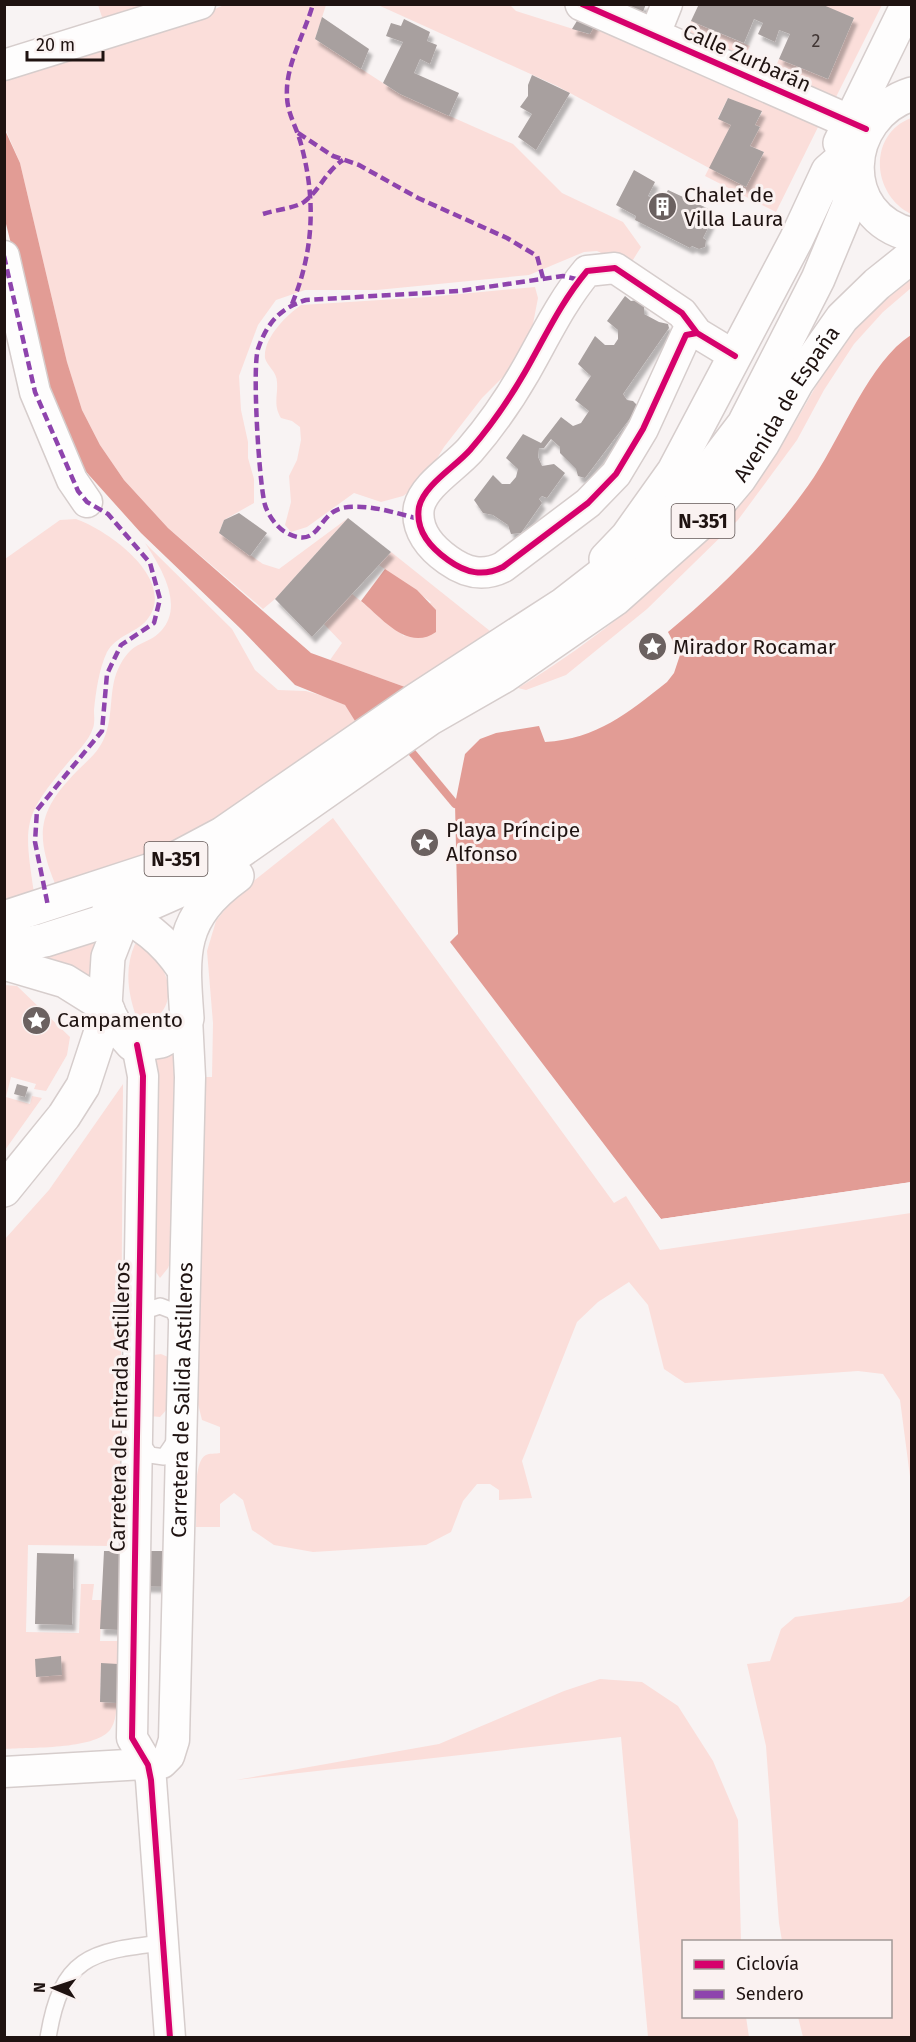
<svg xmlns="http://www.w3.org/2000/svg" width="916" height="2042" font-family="'Fira Sans',sans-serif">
  <defs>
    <filter id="shadow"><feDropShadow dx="3.5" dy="6" stdDeviation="1.5" flood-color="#0004"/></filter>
  </defs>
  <rect width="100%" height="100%" fill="#f8f3f3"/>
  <!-- green -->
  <g fill="#fbdeda" fill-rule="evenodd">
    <path d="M98 5H149L104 23Z"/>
    <path d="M224 5H326L315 39 400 94 513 144 562 193 623 222 641 247 631 263H623L597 251 584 252 529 275 377 290H305L276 300 258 325 239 376 241 410 248 442V458L254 479V503L224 520 219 533 263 564 279 569 348 518 275 599 263 609 168 528 124 480 100 445 82 410 67 362 20 163 5 128 4 77 201 15Z"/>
    <path d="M378 5H510L516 11 589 34 598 19 823 117 776 212 705 176 709 168 557 86ZM728 98 762 112 755 125 760 127 750 146 764 152 746 187 710 168 731 125 718 118Z"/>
    <path d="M821 5H882L834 101 772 75 779 59 828 79 854 18Z"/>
    <path d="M691 21 750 46 742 62 685 36Z"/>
    <path d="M911 118V214C872 195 867 135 911 118Z"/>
    <path d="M911 277V288L883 312 854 344 824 390 797 440 738 520 647 609 566 675 526 690 518 688C615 629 717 543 780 447 809 403 829 354 866 315 879 301 897 289 911 277Z"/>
    <path d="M535 287 538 298 532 329 515 365 482 398 444 447 422 483 403 496 381 502 354 493 307 527 291 532 285 525 291 502 289 476 297 460 301 440 300 427 292 421 281 418C273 405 278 396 277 382 277 372 267 366 265 358 263 338 287 315 301 305L428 297Z"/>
    <path d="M76 519C108 530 180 581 146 621 135 633 116 636 107 652 99 669 96 691 94 710 94 715 95 723 93 728 89 741 75 754 66 765 22 818 24 825 34 893L5 901V559L60 520Z"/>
    <path d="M145 543 232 629 255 670 278 690 306 691 330 698 345 705 355 721 282 772 241 804 187 836 123 869 56 886C35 835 37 812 77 771 88 760 99 752 105 736 114 714 108 687 120 665 134 639 147 646 161 631 185 605 160 566 145 543Z"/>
    <path d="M391 552 490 631 405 687 330 660 342 643 324 624 352 594 404 636 431 602 379 565Z"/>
    <path d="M333 818 614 1203 626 1196 660 1250 911 1213V1484L900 1400 883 1374 858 1371 685 1383 664 1369 648 1305 629 1282 598 1302 577 1322 522 1461 532 1498 499 1500V1490L490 1484H477L463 1501 451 1532 426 1545 313 1552 274 1545 252 1530 243 1500 234 1493 220 1504V1527H196C197 1513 192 1461 206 1455 209 1453 216 1454 220 1453V1427L202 1420 198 1404 205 1077H212L213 1023 207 951 216 921 236 895Z"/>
    <path d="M94 943 97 946 92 979 43 960 47 956Z"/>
    <path d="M135 944H141C147 951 155 958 160 965 173 983 172 1013 149 1021L137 1019C128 994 124 969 135 944Z"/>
    <path d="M5 985 17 986 70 1037 67 1055 46 1091 34 1089 36 1084 11 1077 6 1097 30 1104 32 1096 42 1098 5 1150Z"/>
    <path d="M175 1053 173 1254 168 1268 160 1278 149 1262 154 1058Z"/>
    <path d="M123 1084 120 1528H113L112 1546 28 1545 26 1632 79 1633 81 1584H94L92 1600H102L100 1641H119L118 1664H101L100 1702 117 1703C116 1711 116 1722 110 1730 94 1750 29 1747 5 1749V1239L49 1190Z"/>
    <path d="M161 1354 168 1357 169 1364 168 1408 160 1417 150 1416 148 1366 154 1355Z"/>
    <path d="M911 1595V2037H803L798 2017 890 2016V1942L782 1941 779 1923 766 1746 747 1664 770 1661 781 1629 795 1617 902 1602Z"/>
    <path d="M600 1679 642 1682 678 1706 713 1761 738 1820 741 1941 684 1942V2016L746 2017 749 2037H648L621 1737 236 1780 439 1744 564 1691Z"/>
  </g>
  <!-- water -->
  <g fill="#e29c95">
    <path d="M4 128 20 163 67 362 82 410 100 445 124 480 168 528 311 653 405 687 355 721 345 705 295 685 242 630 141 533 71 455 57 426 5 220Z"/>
    <path d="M911 335V1182L661 1219 450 942 458 934 455 804 465 754 480 739 496 733 539 726 545 742C597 739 628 713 667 682L674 673 680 655 668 632C723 586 774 536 814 477 842 435 870 361 911 335Z"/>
    <path d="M385 569 417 590 436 610V632C408 652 382 618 361 601Z"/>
  </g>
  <!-- pier -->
  <path fill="#f8f3f3" d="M912 1182V1185L661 1222 634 1191 637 1189 661 1219Z"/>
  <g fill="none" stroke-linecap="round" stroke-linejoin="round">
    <!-- stream -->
    <path stroke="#e29c95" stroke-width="8" d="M405 744 455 804"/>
  </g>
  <!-- building -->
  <g fill="#a8a09f" filter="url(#shadow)">
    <path d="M612 4H646L641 17Z"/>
    <path d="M699 4H821L854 18 828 79 779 59 790 34 779 30 775 42 758 34 763 23 754 19 744 43 691 21Z"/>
    <path d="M583 11 598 19 590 34 572 29Z"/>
    <path d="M322 17 369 49 361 69 315 39Z"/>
    <path d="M404 19 430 32 427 41 437 45 430 64 420 59 414 73 459 93 449 116 400 94 383 83 403 42 386 36 391 23 401 26Z"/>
    <path d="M532 75 570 93 536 150 518 137 532 114 520 107 528 96V85Z"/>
    <path d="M728 98 762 111 755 125 760 127 750 146 764 152 746 187 709 168 731 125 718 119Z"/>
    <path d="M634 170 655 182 648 196 661 202 668 190 711 210 706 220 711 222 703 238 706 240 705 247 699 249 692 246 690 248 635 220 636 216 616 205Z"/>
    <path d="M625 296 631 301 637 300 644 306V314L659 322 668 324 669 328 623 394 627 400 633 401 638 406 634 413 585 478 578 476 576 469 560 453V447L551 439 544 448H539L538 457 542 466 554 464 565 473 547 498 542 496 539 499 542 503 521 533 511 534 508 525 493 515 483 513 474 500 493 475 502 484H510L516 477 518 469 506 458 523 434 541 443 561 417 573 426 581 423 589 411 575 400 591 376 578 364 595 336 605 345H614L618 339V330L607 321Z"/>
    <path d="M239 513 267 533 250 556 219 533 224 520Z"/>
    <path d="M348 518 391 552 312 637 275 599Z"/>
    <path d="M17 1084 28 1087 25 1097 14 1094Z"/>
    <path d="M104 1551H183L182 1587 122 1586 121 1630 100 1629Z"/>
    <path d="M37 1553 74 1554 72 1625 35 1624Z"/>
    <path d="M61 1656 62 1675 36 1677 35 1659Z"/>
    <path d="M101 1663 118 1664 117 1703 100 1702Z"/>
  </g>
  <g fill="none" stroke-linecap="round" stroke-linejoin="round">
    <defs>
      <g id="service">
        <path d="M142 1320 148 1310 160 1306 173 1311 180 1324"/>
        <path d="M141 1442 150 1455 164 1457 177 1438"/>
        <path d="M48 2038C61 1957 90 1951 163 1943"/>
      </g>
      <g id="minor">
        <path d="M655 34 667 4"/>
        <path d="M4 65 200 4"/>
        <path d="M4 256 35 392 72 480 87 502"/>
        <path d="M697 333 682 313 615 268 587 271C561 302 545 337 525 372 510 398 490 427 470 450 455 467 424 485 419 507 415 530 431 548 448 560 466 573 483 577 503 567L588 503 616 474 643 429 686 335 697 333 735 356"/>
        <path d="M137 1045 143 1076 132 1738 148 1765 151 1780 170 2038"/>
        <path id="s1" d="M4 1772 162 1763 169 1756 174 1740 190 1077 187 1018"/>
      </g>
      <g id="tertiary">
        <path d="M582 4 866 129"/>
        <path d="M840 143 908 4"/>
        <path d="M606 559 627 537 674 471 796 240 828 171 859 144"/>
        <path d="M4 1190 64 1116 83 1086 108 1010"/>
      </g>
      <g id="trunk">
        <path d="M912 94C842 116 836 217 912 235"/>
        <path d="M129 903 108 957 105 1006 115 1025 132 1044 137 1045 161 1041 174 1034 187 1018C182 952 179 918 237 876"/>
        <path d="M109 909C141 922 164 939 183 968"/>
        <path d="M4 918 160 867 222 834 416 700 564 604 631 552 686 500 744 424 818 279 848 207 856 168"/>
        <path id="s2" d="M4 949 45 940 124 915 192 885 429 719 504 676 615 599 707 517 739 479 763 443 797 382 842 318 877 284 912 256"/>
        <path d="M4 963 65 981 105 1006"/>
      </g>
    </defs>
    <!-- service casing -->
    <use href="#service" stroke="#d6cdcc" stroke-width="18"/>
    <!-- minor casing -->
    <use href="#minor" stroke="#d6cdcc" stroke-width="33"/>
    <!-- tertiary casing -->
    <use href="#tertiary" stroke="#d6cdcc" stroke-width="36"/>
    <!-- trunk casing -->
    <use href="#trunk" stroke="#d6cdcc" stroke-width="36"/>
    <!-- service -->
    <use href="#service" stroke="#fefdfd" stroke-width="15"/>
    <!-- minor -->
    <use href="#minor" stroke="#fefdfd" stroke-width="30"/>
    <!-- tertiary -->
    <use href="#tertiary" stroke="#fefdfd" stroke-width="33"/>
    <!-- trunk -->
    <use href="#trunk" stroke="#fefdfd" stroke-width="33"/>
    <!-- quiet -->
    <g stroke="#8e44ad" stroke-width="4.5" stroke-dasharray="9 4.5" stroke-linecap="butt">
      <path d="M298 133 333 156 359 165 418 198 507 238 537 256 543 278"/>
      <path d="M263 214C275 210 295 208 304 202 320 190 326 171 343 160"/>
      <path d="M4 256 35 392 78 491 87 502 108 514 150 563 160 599 154 623 121 645 107 674 102 731 37 810 35 842 48 906"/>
      <path d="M292 304C314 251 316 199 301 144 297 128 287 113 287 96 285 66 305 33 313 4"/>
      <path d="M419 519C396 513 366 503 342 508 317 514 320 550 287 533 277 528 268 515 265 505 259 483 252 368 258 349 267 323 280 308 306 300L459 291 563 276 580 280"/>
    </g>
    <defs>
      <g id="cycleway">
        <path d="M582 4 866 129"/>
        <path d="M697 333 682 313 615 268 587 271C561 302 545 337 525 372 510 398 490 427 470 450 455 467 424 485 419 507 415 530 431 548 448 560 466 573 483 577 503 567L588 503 616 474 643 429 686 335 697 333 735 356"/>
        <path d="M137 1045 143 1076 132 1738 148 1765 151 1780 170 2038"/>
      </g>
    </defs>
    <!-- cycleway casing -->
    <use href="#cycleway" stroke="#faf2f1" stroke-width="10"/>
    <!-- cycleway -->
    <use href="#cycleway" stroke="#d6006c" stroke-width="6"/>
  </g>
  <!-- icons -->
  <defs>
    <symbol id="building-disc" viewBox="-11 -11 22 22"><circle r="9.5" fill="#6b6160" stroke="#faf2f1"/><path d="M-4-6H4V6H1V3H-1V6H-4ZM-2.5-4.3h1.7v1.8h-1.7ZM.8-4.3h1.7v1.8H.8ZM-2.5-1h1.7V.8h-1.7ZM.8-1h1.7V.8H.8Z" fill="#fff"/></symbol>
    <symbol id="sight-disc" viewBox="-11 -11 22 22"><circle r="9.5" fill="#6b6160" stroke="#faf2f1"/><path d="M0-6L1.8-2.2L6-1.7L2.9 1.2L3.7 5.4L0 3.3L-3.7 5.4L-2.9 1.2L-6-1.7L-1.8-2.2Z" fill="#fff"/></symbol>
  </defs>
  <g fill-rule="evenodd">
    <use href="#building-disc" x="646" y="190" width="33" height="33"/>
    <use href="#sight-disc" x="636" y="630" width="33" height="33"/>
    <use href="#sight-disc" x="408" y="826" width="33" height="33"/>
    <use href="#sight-disc" x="20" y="1004" width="33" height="33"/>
  </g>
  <g text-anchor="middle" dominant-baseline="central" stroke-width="6" stroke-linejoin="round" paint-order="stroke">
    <!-- number labels -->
    <g font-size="18" fill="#413634">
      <text x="816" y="41">2</text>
    </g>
    <!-- shield labels -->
    <g fill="#faf2f1" stroke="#615654" stroke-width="1.5">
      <rect x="671.5" y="504" width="63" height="34" rx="4.5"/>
      <rect x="144.5" y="842" width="63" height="34" rx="4.5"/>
    </g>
    <g font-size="20" font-weight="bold" fill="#1f1311">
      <text x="703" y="521">N-351</text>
      <text x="176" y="859">N-351</text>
    </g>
    <!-- street labels -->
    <g font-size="21" fill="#1f1311" stroke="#faf2f1">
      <text transform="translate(747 58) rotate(24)">Calle Zurbarán</text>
      <text stroke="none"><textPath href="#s2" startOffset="972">Avenida de España</textPath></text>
      <text stroke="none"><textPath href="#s1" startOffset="525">Carretera de Salida Astilleros</textPath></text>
      <text transform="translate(120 1407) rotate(-89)">Carretera de Entrada Astilleros</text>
    </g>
    <!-- poi labels -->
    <g font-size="21" fill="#1f1311" stroke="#faf2f1" text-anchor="start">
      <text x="684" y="195">Chalet de<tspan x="684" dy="24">Villa Laura</tspan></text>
      <text x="673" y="647">Mirador Rocamar</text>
      <text x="446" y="830">Playa Príncipe<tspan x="446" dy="24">Alfonso</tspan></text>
      <text x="57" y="1020">Campamento</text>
    </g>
  </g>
  <!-- border -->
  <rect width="916" height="2042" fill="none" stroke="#1f1311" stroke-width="12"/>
  <!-- legend -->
  <rect x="682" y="1940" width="210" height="78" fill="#faf2f1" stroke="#a29997" stroke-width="1.5"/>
  <rect x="694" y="1960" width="30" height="9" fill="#d6006c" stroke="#a29997" stroke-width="1.5"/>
  <text x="736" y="1970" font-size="18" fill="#1f1311">Ciclovía</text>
  <rect x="694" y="1990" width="30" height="9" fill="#8e44ad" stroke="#a29997" stroke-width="1.5"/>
  <text x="736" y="2000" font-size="18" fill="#1f1311">Sendero</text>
  <!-- north arrow -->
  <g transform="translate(54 1988) rotate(272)" stroke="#faf2f1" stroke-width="4.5" paint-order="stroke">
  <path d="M0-4.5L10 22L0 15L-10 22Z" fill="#1f1311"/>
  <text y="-9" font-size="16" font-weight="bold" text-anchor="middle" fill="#1f1311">N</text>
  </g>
  <!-- scale -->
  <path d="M27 51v9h76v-9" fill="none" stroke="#1f1311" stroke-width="3"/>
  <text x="36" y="51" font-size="18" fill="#1f1311" stroke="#faf2f1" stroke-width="4.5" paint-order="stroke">20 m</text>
</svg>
